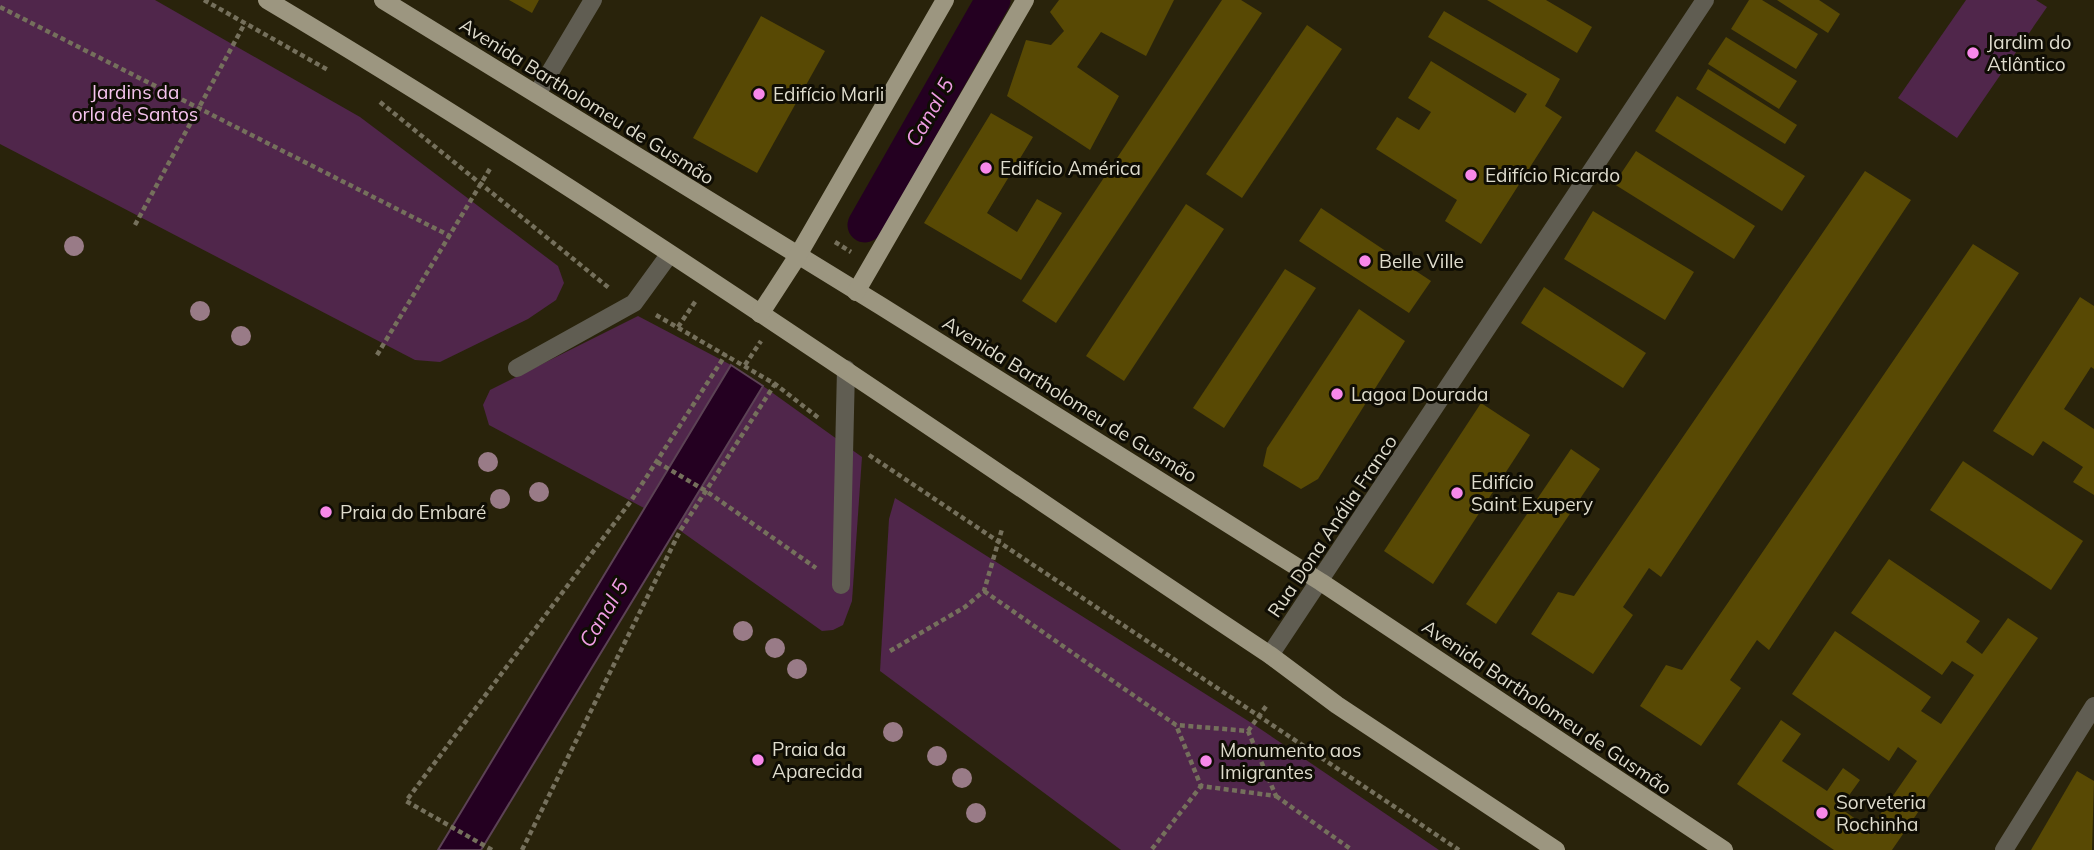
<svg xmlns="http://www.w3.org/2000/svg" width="2094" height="850" font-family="Mulish,sans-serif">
  <rect width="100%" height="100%" fill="#29230b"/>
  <!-- green -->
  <g fill="#50264b">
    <path d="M0 0H155L360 117 558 266 564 283 556 300 528 319 440 362 415 360 0 144Z"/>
    <path d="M1966 0H2036L2047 7 1957 138 1898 98Z"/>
    <path d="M638 316 731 365 644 508 489 425 483 405 490 390Z"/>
    <path d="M763 386 862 457 852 601 843 625 833 630 822 631 675 527Z"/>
    <path d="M895 498 1253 724 1439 850H1121L880 671 889 519Z"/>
  </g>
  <!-- water -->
  <path fill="#240021" stroke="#5c4255" stroke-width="2" d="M731 365 763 386 481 850H438Z"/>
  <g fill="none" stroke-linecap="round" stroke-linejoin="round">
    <!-- canal -->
    <path stroke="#240021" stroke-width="35" d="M865 225 993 0"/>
  </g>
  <!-- building -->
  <g fill="#584904">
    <path d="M509 0H539L532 13Z"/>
    <path d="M1059 0H1174L1146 56 1101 32 1077 67 1119 96 1090 150 1007 96 1026 40 1051 45 1064 31 1050 12Z"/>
    <path d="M1222 0H1241L1262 13 1056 323 1022 301Z"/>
    <path d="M1487 0H1546L1592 27 1577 53Z"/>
    <path d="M1749 0H1762L1818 34 1796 69 1731 29Z"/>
    <path d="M1777 0H1819L1840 14 1828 33Z"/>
    <path d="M1444 11 1560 79 1545 106 1562 117 1481 244 1445 221 1457 200 1376 149 1397 117 1419 130 1431 112 1408 98 1431 61 1515 113 1527 94 1428 37Z"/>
    <path d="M761 16 825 51 757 173 693 138Z"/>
    <path d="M1307 25 1342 49 1242 198 1206 174Z"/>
    <path d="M1726 37 1797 81 1779 109 1708 64Z"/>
    <path d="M1708 69 1797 125 1785 144 1696 89Z"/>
    <path d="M1677 96 1805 176 1782 211 1655 131Z"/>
    <path d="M991 113 1033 137 987 213 1017 232 1037 199 1062 213 1021 280 924 223Z"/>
    <path d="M1636 151 1755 226 1734 259 1614 184Z"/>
    <path d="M1865 171 1911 200 1661 577 1649 568 1623 607 1633 615 1593 674 1531 634 1558 592 1574 596Z"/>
    <path d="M1186 204 1224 229 1124 381 1086 356Z"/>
    <path d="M1321 208 1431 281 1409 313 1299 241Z"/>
    <path d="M1593 211 1694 272 1665 320 1564 259Z"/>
    <path d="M1973 244 2019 273 1769 650 1757 640 1730 680 1741 688 1701 746 1640 706 1666 665 1682 670Z"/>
    <path d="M1285 269 1316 288 1224 428 1193 408Z"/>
    <path d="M1544 287 1646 353 1623 388 1521 323Z"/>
    <path d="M2080 297 2094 306V369L2091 367 2064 409 2094 429V495L2073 482 2083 467 2043 441 2033 456 1993 431Z"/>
    <path d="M1359 309 1405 341 1318 479 1301 489 1263 466 1267 448Z"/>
    <path d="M1481 403 1530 435 1433 584 1384 551Z"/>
    <path d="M1571 449 1600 469 1496 624 1466 604Z"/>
    <path d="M1963 461 2083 541 2051 590 1930 510Z"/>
    <path d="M1889 559 1980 621 1966 642 1982 654 2008 618 2038 638 1892 850H1834L1737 784 1781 720 1801 734 1782 761 1827 791 1843 768 1860 780 1840 808 1870 829 1917 761 1898 747 1889 761 1792 694 1835 631 1931 697 1921 711 1941 724 1974 675 1952 661 1942 675 1851 613Z"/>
    <path d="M2077 771 2094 781 2092 850H2031Z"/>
  </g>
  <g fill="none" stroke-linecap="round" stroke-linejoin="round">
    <!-- path -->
    <g stroke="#75705c" stroke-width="4.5" stroke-dasharray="5 3.5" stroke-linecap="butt">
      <path d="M204 0 328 70"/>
      <path d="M0 7 450 236"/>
      <path d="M380 102 609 288"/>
      <path d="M135 225 245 23"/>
      <path d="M835 242 851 252"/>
      <path d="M656 315 775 384 820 419"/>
      <path d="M678 327 697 299"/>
      <path d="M377 355 491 167"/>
      <path d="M745 365 761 341"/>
      <path d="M869 455 1459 850"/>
      <path d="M657 462 706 491 816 568"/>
      <path d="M984 591 1176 725 1248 731 1276 796 1201 786 1176 725"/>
      <path d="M890 651 965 607 984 591 1002 529"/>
      <path d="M1248 731 1267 705"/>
      <path d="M1276 796 1352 850"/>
      <path d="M1152 849 1201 786"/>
      <path d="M492 850 406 801 631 501 726 354"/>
      <path d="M522 850 680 531 775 384"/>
    </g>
    <!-- minor -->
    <g stroke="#605d52" stroke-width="18">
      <path d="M537 94 593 0"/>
      <path d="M517 368 634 303 669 255"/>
      <path d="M841 585 846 369"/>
      <path d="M1270 655 1705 0"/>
      <path d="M2004 850 2094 706"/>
    </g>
    <!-- major -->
    <g stroke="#9c9680" stroke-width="18">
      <path d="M267 0C610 204 937 434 1270 655L1337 705 1556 850"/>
      <path d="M383 0 881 306 1321 582 1724 850"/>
      <path d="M856 292 1025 0"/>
      <path d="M760 314 797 257 945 0"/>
    </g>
  </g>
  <!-- trees -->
  <g fill="#997b87">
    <circle cx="74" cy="246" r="10"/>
    <circle cx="200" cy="311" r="10"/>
    <circle cx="241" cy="336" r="10"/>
    <circle cx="488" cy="462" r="10"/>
    <circle cx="539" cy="492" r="10"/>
    <circle cx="500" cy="499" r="10"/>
    <circle cx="743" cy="631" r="10"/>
    <circle cx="775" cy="648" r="10"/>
    <circle cx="797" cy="669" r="10"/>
    <circle cx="893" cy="732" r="10"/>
    <circle cx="937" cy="756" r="10"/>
    <circle cx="962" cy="778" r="10"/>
    <circle cx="976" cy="813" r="10"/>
  </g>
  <!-- markers -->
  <g fill="#f888ea" stroke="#0f0d04" stroke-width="2.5">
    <circle cx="1973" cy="53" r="7"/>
    <circle cx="759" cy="94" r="7"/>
    <circle cx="986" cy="168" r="7"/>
    <circle cx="1471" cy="175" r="7"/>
    <circle cx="1365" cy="261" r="7"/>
    <circle cx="1337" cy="394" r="7"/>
    <circle cx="1457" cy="493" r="7"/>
    <circle cx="326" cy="512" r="7"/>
    <circle cx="758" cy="760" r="7"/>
    <circle cx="1206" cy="761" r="7"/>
    <circle cx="1822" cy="813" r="7"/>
  </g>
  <g text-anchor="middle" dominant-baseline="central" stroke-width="6" stroke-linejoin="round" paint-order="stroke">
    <!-- poi labels -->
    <g font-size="19" fill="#dfdccd" stroke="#0f0d04" text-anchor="start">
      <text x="1987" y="42">Jardim do<tspan x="1987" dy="22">Atlântico</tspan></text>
      <text x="773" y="94">Edifício Marli</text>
      <text x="1000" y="168">Edifício América</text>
      <text x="1485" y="175">Edifício Ricardo</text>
      <text x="1379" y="261">Belle Ville</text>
      <text x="1351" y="394">Lagoa Dourada</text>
      <text x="1471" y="482">Edifício<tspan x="1471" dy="22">Saint Exupery</tspan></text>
      <text x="340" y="512">Praia do Embaré</text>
      <text x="772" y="749">Praia da<tspan x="772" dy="22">Aparecida</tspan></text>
      <text x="1220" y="750">Monumento aos<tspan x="1220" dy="22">Imigrantes</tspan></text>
      <text x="1836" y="802">Sorveteria<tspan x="1836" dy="22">Rochinha</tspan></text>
    </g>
    <!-- park labels -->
    <g font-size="19" fill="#f5c3ed" stroke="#0f0d04">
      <text x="135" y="92">Jardins da<tspan x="135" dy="22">orla de Santos</tspan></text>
    </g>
    <!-- street labels -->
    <g font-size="19" fill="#dfdccd" stroke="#0f0d04">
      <text transform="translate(587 101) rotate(32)">Avenida Bartholomeu de Gusmão</text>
      <text transform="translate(1070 399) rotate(32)">Avenida Bartholomeu de Gusmão</text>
      <text transform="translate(1332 526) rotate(-56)">Rua Dona Anália Franco</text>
      <text transform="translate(1547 707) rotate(34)">Avenida Bartholomeu de Gusmão</text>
    </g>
    <!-- water labels -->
    <g font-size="21" font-style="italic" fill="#f09de4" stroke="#0f0d04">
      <text transform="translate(929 112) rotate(-60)">Canal 5</text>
      <text transform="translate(603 613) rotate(-59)">Canal 5</text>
    </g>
  </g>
</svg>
